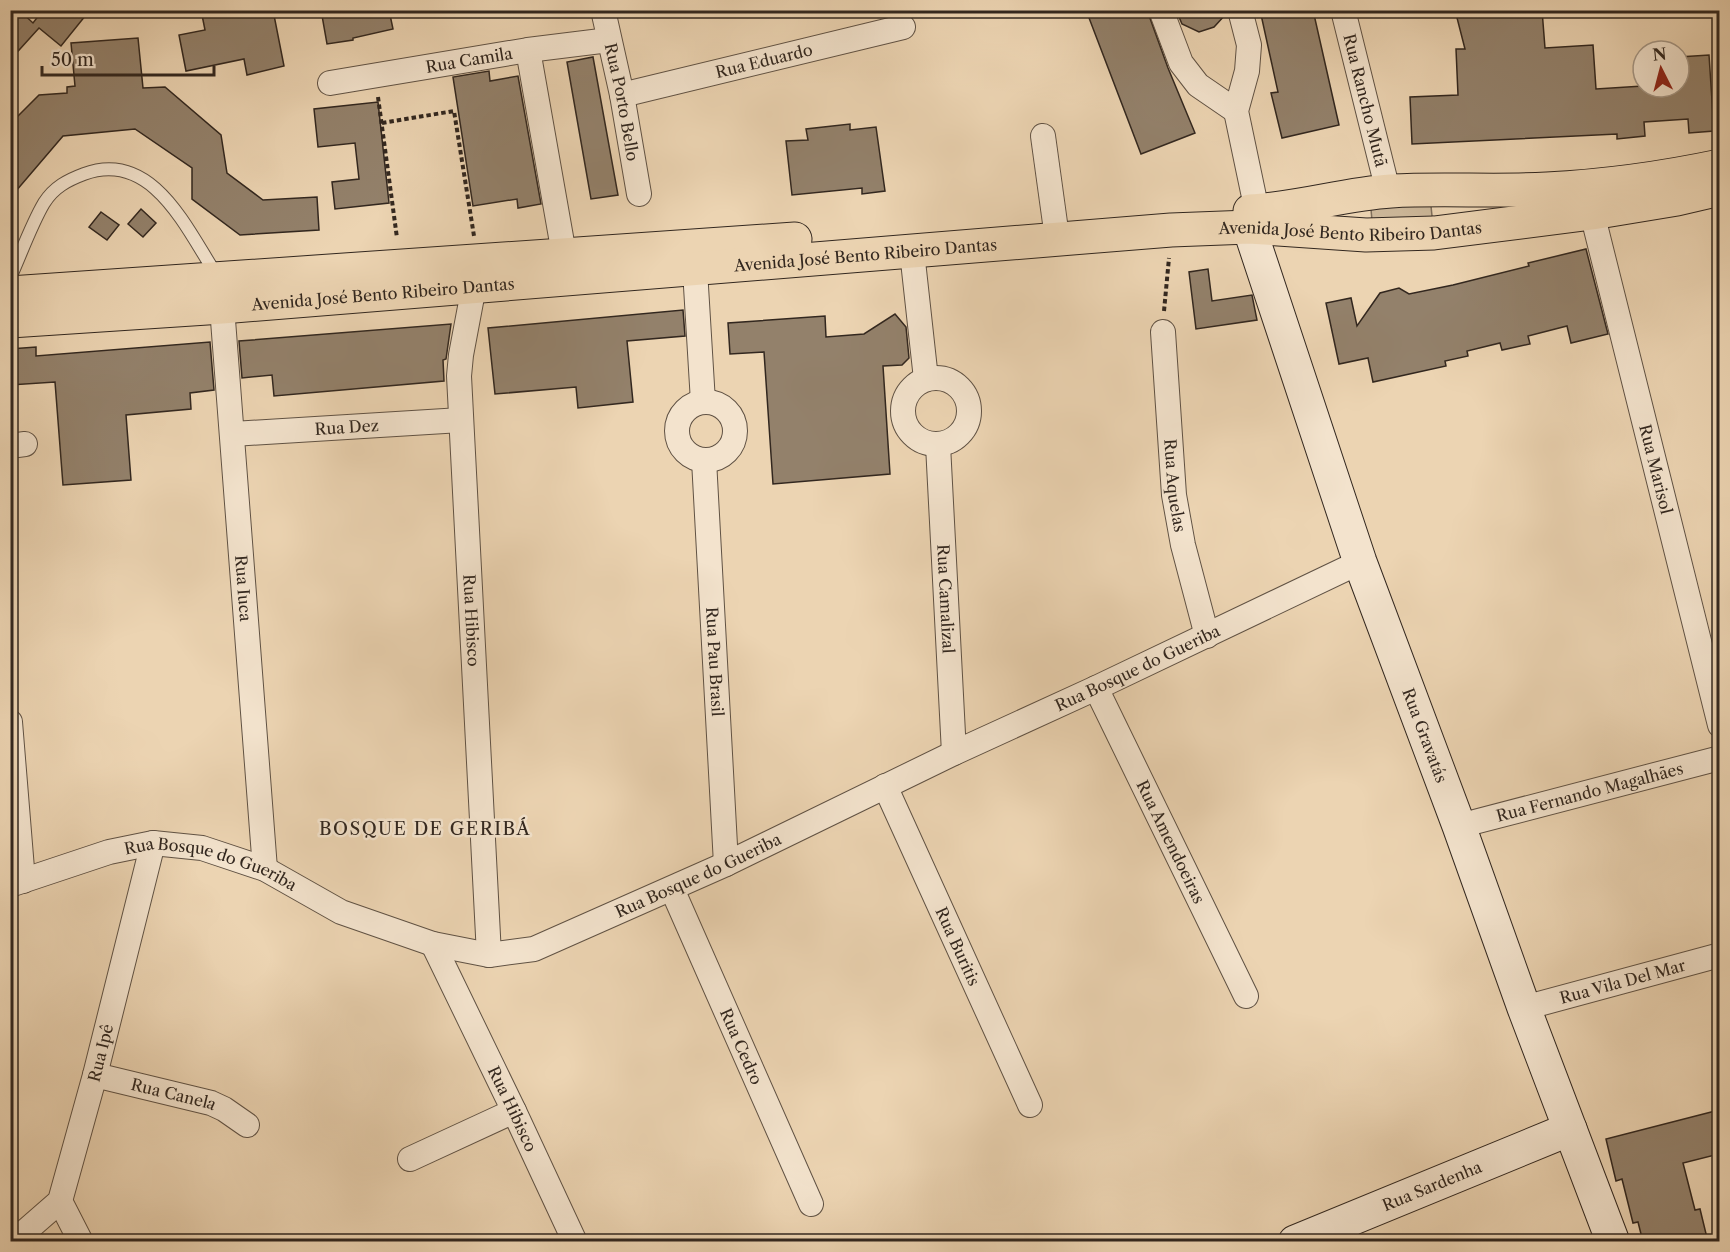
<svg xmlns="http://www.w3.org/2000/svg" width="1730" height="1252" font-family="'Libre Caslon Text',serif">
  <rect width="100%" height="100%" fill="#ecd4b2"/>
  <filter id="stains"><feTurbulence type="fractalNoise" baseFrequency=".00333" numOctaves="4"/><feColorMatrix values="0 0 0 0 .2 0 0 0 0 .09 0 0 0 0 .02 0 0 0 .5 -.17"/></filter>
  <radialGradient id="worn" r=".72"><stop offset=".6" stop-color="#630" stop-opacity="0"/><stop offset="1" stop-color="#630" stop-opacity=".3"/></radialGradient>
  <!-- green -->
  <path fill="#ccb799" stroke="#7f6f5c" stroke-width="1.5" d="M1389 199 1431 206 1432 216 1423 227 1372 221 1371 209Z"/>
  <!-- building -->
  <g fill="#93816b" stroke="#32271f" stroke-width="1.5">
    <path d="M10 10H19L33 23 43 10H90L61 46 39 28 10 60Z"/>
    <path d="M201 10H273L284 66 247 75 244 59 186 71 179 35 205 30Z"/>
    <path d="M321 10H389L393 29 353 38V40L327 44Z"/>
    <path d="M1086 10H1147L1168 68 1195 133 1141 154Z"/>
    <path d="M1176 10H1226V14L1214 27 1199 32 1182 24Z"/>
    <path d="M1260 10H1313L1339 125 1282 138 1271 93 1278 92Z"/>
    <path d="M1455 10H1542L1545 48 1593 45 1596 89 1643 86 1679 87V57L1709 55 1714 131 1689 133 1688 119 1644 122 1645 136 1617 139V134L1412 144 1410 97 1458 95 1456 49H1465Z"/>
    <path d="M138 38 143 88 165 87 221 135 227 173 263 200 317 197 319 230 240 235 192 199V168L135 129 63 136 10 198V124L39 95 67 93V87L75 86 71 43Z"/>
    <path d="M593 57 618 195 591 199 567 62Z"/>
    <path d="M489 71 490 81 518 76 541 204 518 208 517 199 473 206 453 77Z"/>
    <path d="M378 102 389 203 335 209 332 182 359 179 355 143 318 147 314 109Z"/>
    <path d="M850 124V130L876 127 885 191 862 194V188L792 195 786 141 808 140 806 129Z"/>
    <path d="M141 209 156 223 143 237 128 224Z"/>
    <path d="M101 212 119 225 107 240 89 227Z"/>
    <path d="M1586 249 1608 334 1571 343 1567 326 1528 336 1530 344 1502 350 1500 343 1467 351 1468 356 1445 361 1446 366 1373 382 1368 358 1339 364 1326 303 1351 298 1357 326 1380 293 1399 288 1409 294 1453 285 1529 266 1528 263Z"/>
    <path d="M1208 269 1212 301 1252 295 1257 320 1196 329 1189 272Z"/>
    <path d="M683 310 685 336 627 341 633 402 578 408 576 387 495 394 488 328Z"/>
    <path d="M895 314 906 327 909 358 902 365 883 366 890 474 773 484 764 352 730 354 728 323 825 316 826 337 864 334Z"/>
    <path d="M451 324 446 359 443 360 444 381 274 396 272 375 242 378 239 341Z"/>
    <path d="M210 342 214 390 190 393 191 409 126 415 131 480 63 485 55 382 10 385V349L36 347V356Z"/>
    <path d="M1719 1110V1154L1683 1163 1695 1210 1700 1209 1708 1242H1643L1638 1222 1633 1223 1622 1179 1616 1181 1606 1139Z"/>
  </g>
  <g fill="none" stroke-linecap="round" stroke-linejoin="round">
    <defs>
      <path id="lane" d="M10 278C21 254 31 225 44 203 54 187 68 180 84 174 152 149 186 228 216 274"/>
      <g id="street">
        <path id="s1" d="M603 10 622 95 639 194"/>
        <path d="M1161 10 1181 63 1198 85 1236 111"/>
        <path d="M1240 10 1249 45 1247 71 1236 111 1257 211"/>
        <path id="s2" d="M1343 10 1388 191"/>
        <path d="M528 50 564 254"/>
        <path id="s3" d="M330 83 528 50 609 40"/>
        <path id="s4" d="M622 95 903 27"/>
        <path d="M1043 136 1055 223"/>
        <path id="s5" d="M1592 213 1720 725"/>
        <path d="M912 252 926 379"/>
        <path d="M695 270 703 402"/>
        <path id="s6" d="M474 286 461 355 459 376 489 955"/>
        <path id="s7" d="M222 307 265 869"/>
        <path id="s8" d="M1163 332 1174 495 1183 545 1207 636"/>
        <circle cx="936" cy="411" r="33"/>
        <circle cx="706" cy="431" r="29"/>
        <path id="s9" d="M233 434 461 420"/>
        <path id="s10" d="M938 445 954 753"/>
        <path d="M10 446 25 444"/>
        <path id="s11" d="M704 460 726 864"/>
        <path id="s12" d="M1096 688 1246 996"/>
        <path d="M10 722 23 881"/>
        <path id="s13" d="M885 786 1030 1105"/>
        <path id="s14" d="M1459 826 1720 758"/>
        <path id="s15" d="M10 885 109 852 153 843 202 848 265 869 341 912 433 944 489 955 534 949 726 864 954 753 1096 688 1360 562"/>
        <path id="s16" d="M672 889 811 1204"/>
        <path id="s17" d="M433 944 514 1111 575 1242"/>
        <path id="s18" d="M1524 1008 1720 955"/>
        <path id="s19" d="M95 1075 211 1103 224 1109 247 1125"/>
        <path d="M410 1159 514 1111"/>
        <path d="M60 1201 81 1242"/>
        <path d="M1341 1222 1349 1242"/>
        <path id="s20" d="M13 1242 60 1201 95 1075 153 843"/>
      </g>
      <g id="secondary">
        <path id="s21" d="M1249 227 1360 562 1459 826 1524 1008 1613 1242"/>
        <path id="s22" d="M1295 1242 1570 1129"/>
      </g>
      <g id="primary">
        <path d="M1250 211C1298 209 1344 194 1391 191 1443 188 1495 192 1547 189 1605 186 1663 178 1720 166"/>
        <path d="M10 293 795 239"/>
        <path id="s23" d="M10 321 222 307 1171 230 1249 227 1366 235 1434 233 1592 213 1677 199 1720 189"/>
      </g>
    </defs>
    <!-- lane casing -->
    <use href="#lane" stroke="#605244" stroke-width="14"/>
    <!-- street casing -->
    <use href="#street" stroke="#605244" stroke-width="26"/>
    <!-- secondary casing -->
    <use href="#secondary" stroke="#32271f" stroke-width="35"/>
    <!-- primary casing -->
    <use href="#primary" stroke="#32271f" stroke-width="35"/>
    <!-- path -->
    <g stroke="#32271f" stroke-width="4" stroke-dasharray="4.5 3" stroke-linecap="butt">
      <path d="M378 97 397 238"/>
      <path d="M382 123 454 111 474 236"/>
      <path d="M1164 311 1169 258"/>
    </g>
    <!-- lane -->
    <use href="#lane" stroke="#f3e3cd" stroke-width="12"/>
    <!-- street -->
    <use href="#street" stroke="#f3e3cd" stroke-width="24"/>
    <!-- secondary -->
    <use href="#secondary" stroke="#f3e3cd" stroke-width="33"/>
    <!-- primary -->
    <use href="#primary" stroke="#ecd4b2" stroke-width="33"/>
  </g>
  <g text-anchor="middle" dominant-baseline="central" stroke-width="5" stroke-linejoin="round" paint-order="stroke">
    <!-- street labels -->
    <g font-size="16" fill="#32271f" stroke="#f3e3cd">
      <text stroke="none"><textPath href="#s3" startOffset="141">Rua Camila</textPath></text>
      <text stroke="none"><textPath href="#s4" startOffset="146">Rua Eduardo</textPath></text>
      <text stroke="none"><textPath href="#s2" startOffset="93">Rua Rancho Mutã</textPath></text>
      <text stroke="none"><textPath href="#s1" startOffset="94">Rua Porto Bello</textPath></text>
      <text stroke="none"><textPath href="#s23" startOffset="1344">Avenida José Bento Ribeiro Dantas</textPath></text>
      <text stroke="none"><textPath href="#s23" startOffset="858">Avenida José Bento Ribeiro Dantas</textPath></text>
      <text stroke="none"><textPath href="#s23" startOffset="374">Avenida José Bento Ribeiro Dantas</textPath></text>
      <text stroke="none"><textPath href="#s9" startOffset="114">Rua Dez</textPath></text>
      <text stroke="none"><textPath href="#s5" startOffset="264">Rua Marisol</textPath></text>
      <text stroke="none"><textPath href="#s8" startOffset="154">Rua Aquelas</textPath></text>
      <text stroke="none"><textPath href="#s7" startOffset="282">Rua Iuca</textPath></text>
      <text stroke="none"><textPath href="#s10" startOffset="154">Rua Camalizal</textPath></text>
      <text stroke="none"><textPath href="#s6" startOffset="336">Rua Hibisco</textPath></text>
      <text stroke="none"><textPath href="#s11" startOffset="202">Rua Pau Brasil</textPath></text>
      <text stroke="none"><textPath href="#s15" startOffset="1218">Rua Bosque do Gueriba</textPath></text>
      <text stroke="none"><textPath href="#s21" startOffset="538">Rua Gravatás</textPath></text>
      <text stroke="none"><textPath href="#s14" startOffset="135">Rua Fernando Magalhães</textPath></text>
      <text stroke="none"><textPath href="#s12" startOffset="171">Rua Amendoeiras</textPath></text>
      <text stroke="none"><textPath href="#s15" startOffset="210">Rua Bosque do Gueriba</textPath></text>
      <text stroke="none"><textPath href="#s15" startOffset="732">Rua Bosque do Gueriba</textPath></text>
      <text stroke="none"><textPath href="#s13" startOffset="176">Rua Buritis</textPath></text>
      <text stroke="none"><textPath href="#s18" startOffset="102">Rua Vila Del Mar</textPath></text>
      <text stroke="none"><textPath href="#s16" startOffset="172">Rua Cedro</textPath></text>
      <text stroke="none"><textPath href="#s20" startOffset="216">Rua Ipê</textPath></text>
      <text stroke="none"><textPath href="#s19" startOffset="81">Rua Canela</textPath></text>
      <text stroke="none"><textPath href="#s17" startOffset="183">Rua Hibisco</textPath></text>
      <text stroke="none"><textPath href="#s22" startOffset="148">Rua Sardenha</textPath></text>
    </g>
    <!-- neighbourhood labels -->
    <g font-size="18" letter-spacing="1.5" fill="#32271f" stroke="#f3e3cd">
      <text x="425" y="829">BOSQUE DE GERIBÁ</text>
    </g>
  </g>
  <!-- margin -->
  <rect width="1730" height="1252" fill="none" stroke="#ecd4b2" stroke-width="36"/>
  <rect x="12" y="12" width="1706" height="1228" fill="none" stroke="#32271f" stroke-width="3"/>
  <rect x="18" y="18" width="1694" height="1216" fill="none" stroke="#32271f" stroke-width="1.5"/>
  <!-- north arrow -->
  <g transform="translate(1661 69) rotate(354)"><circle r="28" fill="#f3e3cd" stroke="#a69887" stroke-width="1.5"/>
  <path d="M0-4.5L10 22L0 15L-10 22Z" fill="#8f2418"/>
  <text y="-9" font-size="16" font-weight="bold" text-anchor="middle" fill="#32271f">N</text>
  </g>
  <!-- scale -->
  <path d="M42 66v9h172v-9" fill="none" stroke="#32271f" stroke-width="3"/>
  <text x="51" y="66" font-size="18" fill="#32271f" stroke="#f3e3cd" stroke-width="4.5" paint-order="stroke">50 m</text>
  <rect width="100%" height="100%" filter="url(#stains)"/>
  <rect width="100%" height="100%" fill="url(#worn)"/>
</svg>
